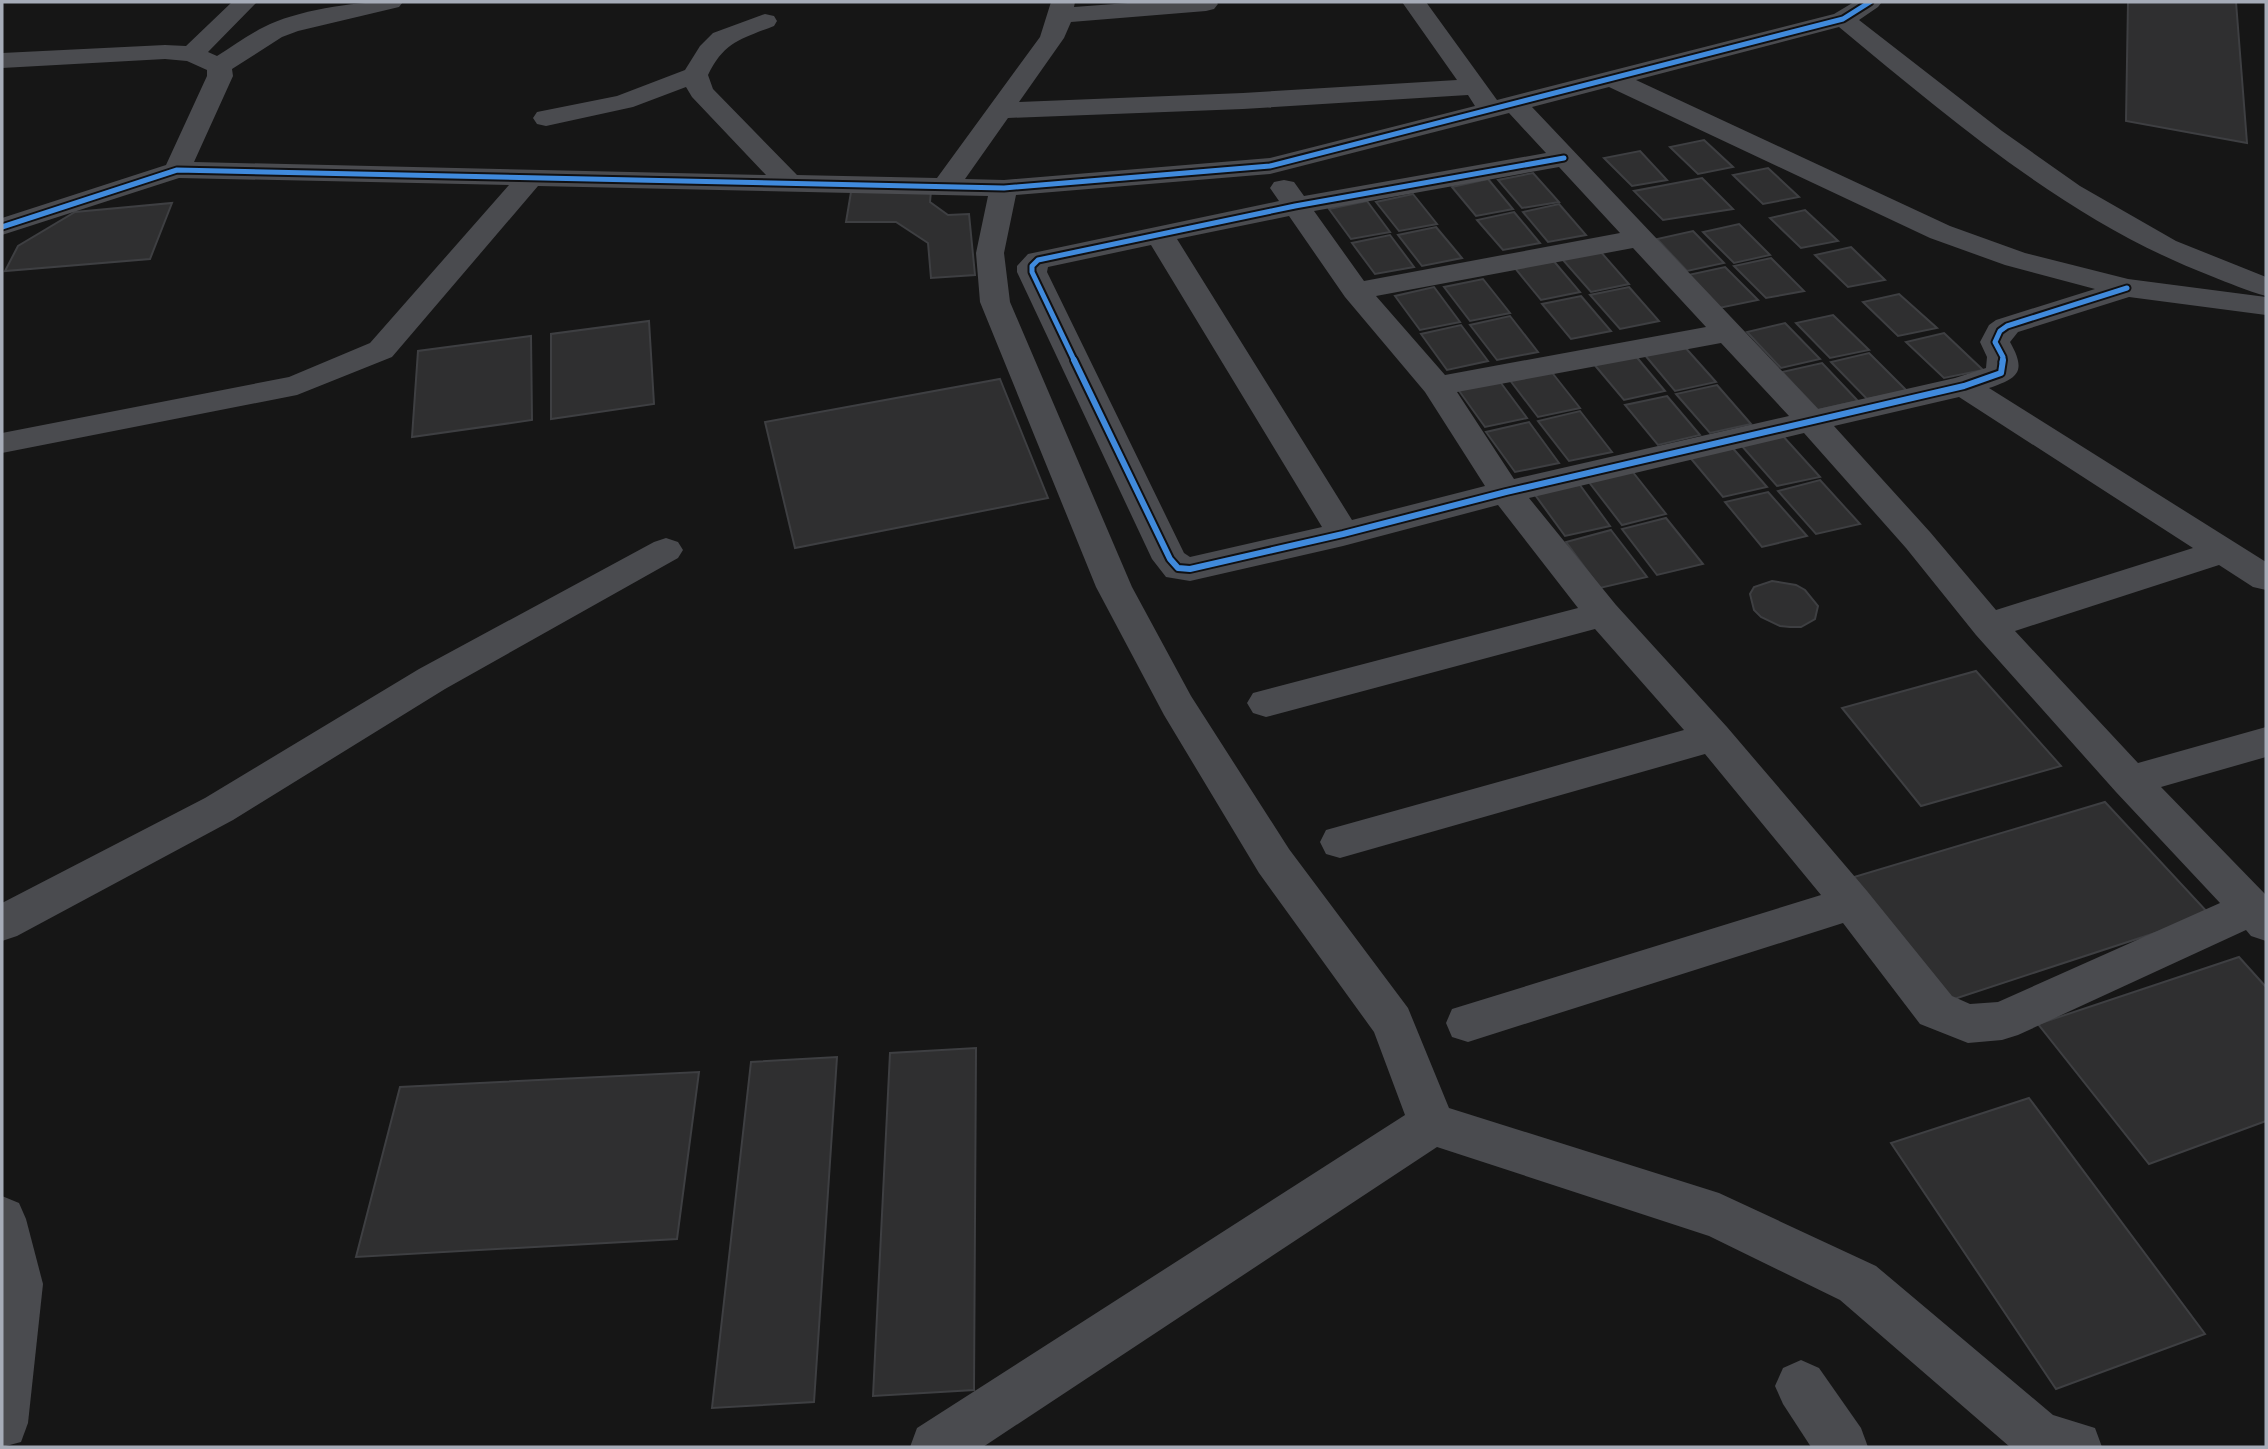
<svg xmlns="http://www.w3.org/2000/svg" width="2268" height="1449" font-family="'Nunito Sans',sans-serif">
  <rect width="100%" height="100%" fill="#161616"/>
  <!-- building -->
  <g fill="#2f2f30" stroke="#3e3f42" stroke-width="2">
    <path d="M2128 2H2236L2247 143 2126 121Z"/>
    <path d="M1704 140 1733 167 1698 174 1670 147Z"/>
    <path d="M1640 151 1667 180 1632 186 1604 158Z"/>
    <path d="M1768 168 1799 197 1763 204 1733 175Z"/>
    <path d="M1533 173 1559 202 1522 208 1498 180Z"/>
    <path d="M1702 178 1733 209 1663 220 1634 191Z"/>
    <path d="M1488 179 1513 209 1476 216 1452 187Z"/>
    <path d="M931 191 930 202 948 215 969 214 975 275 931 278 928 243 896 222H846L851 192Z"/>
    <path d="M1413 194 1437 224 1399 231 1376 202Z"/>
    <path d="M1367 201 1390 232 1351 239 1329 209Z"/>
    <path d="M172 203 150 259 5 271 18 246 75 212Z"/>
    <path d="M1559 204 1586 235 1548 242 1523 212Z"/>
    <path d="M1805 210 1838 241 1801 248 1770 218Z"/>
    <path d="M1514 212 1540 243 1503 250 1477 220Z"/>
    <path d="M1739 224 1770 255 1734 263 1703 232Z"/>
    <path d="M1436 227 1462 258 1422 266 1398 235Z"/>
    <path d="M1693 231 1724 263 1687 271 1657 239Z"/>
    <path d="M1390 235 1414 267 1375 274 1352 243Z"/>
    <path d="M1851 247 1885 280 1848 287 1815 255Z"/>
    <path d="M1600 251 1629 284 1591 292 1562 259Z"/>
    <path d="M1771 258 1804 291 1766 298 1734 266Z"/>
    <path d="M1552 259 1580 292 1541 300 1514 267Z"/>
    <path d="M1725 267 1758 300 1719 308 1688 275Z"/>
    <path d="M1483 279 1510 313 1470 321 1444 287Z"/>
    <path d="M1434 287 1460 322 1420 330 1395 296Z"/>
    <path d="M1629 287 1659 321 1620 329 1590 295Z"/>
    <path d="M1899 294 1937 328 1898 336 1863 302Z"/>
    <path d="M1581 296 1611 331 1571 339 1542 304Z"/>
    <path d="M1833 315 1869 350 1830 358 1796 323Z"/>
    <path d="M1510 316 1538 352 1497 360 1470 325Z"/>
    <path d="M649 321 654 404 551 419V334Z"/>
    <path d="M1785 323 1820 359 1781 368 1747 332Z"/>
    <path d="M1461 325 1488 361 1447 370 1421 334Z"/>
    <path d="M1944 333 1983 370 1944 378 1906 342Z"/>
    <path d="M531 336 532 420 412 437 418 351Z"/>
    <path d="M1683 345 1716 382 1675 391 1644 354Z"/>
    <path d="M1869 353 1907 391 1867 399 1831 362Z"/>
    <path d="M1634 354 1665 391 1624 400 1593 363Z"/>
    <path d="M1822 363 1858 401 1818 410 1782 372Z"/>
    <path d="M1550 370 1580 408 1538 417 1509 379Z"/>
    <path d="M1000 379 1048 498 795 548 765 422Z"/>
    <path d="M1498 379 1527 418 1485 427 1457 388Z"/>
    <path d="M1717 385 1751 424 1710 433 1676 394Z"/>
    <path d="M1667 396 1700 435 1658 445 1625 405Z"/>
    <path d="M1580 411 1612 452 1569 461 1538 421Z"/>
    <path d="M1529 422 1559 463 1515 472 1486 432Z"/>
    <path d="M1782 435 1820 477 1777 486 1741 445Z"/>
    <path d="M1730 445 1767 487 1723 497 1688 455Z"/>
    <path d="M1632 471 1666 514 1622 525 1588 481Z"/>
    <path d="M1820 480 1860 524 1816 534 1778 491Z"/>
    <path d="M1577 481 1610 526 1565 536 1533 492Z"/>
    <path d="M1768 492 1807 536 1762 547 1725 502Z"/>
    <path d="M1666 518 1703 564 1657 575 1622 529Z"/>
    <path d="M1611 530 1647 577 1600 588 1566 542Z"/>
    <path d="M1772 581 1796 585 1805 590 1818 606 1815 619 1801 627H1790L1780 626 1761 617 1754 610 1750 594 1754 587Z"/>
    <path d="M1976 671 2061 766 1921 806 1842 708Z"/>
    <path d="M2105 802 2210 915 1948 1001 1854 877Z"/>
    <path d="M2239 957 2266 987V1121L2149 1164 2038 1024Z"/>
    <path d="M976 1048 974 1390 873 1396 890 1053Z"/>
    <path d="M837 1057 814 1402 712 1408 751 1062Z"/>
    <path d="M699 1072 677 1239 356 1257 400 1087Z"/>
    <path d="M2029 1098 2205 1334 2056 1389 1891 1143Z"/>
  </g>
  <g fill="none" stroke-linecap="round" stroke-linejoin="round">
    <!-- minor -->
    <g fill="#4a4b4f" fill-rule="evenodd">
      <path d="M232 2H257L208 52 217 56C233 46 248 35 264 27 299 9 364 0 403 2L399 7 298 31 282 37 232 69 233 76 194 162 766 175 692 97 686 87 633 107 546 126 537 124 533 118 537 112 617 96 685 70 700 46 713 33 765 14 774 16 777 21 774 26C741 39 724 42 708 75L713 89 797 175 937 178 1040 37 1051 2H1075L1074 7 1141 2H1216L1218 4 1214 9 1206 11 1071 22 1064 38 1019 102 1243 93 1457 80 1402 2H1426L1497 100 1834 14 1854 2H1882L1878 7 1859 20 2002 131 2080 186 2176 241 2266 277V296C2247 291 2229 283 2211 276 2070 222 1954 122 1839 27L1636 80 1950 226 2025 253 2128 279 2266 297V315L2129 297 2018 332 2010 342C2027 372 2018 378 1989 388L2266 562V590L2253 587 2219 565 2015 631 2138 763 2266 727V757L2161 787 2266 895V941L2251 936 2246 930 2018 1035 2002 1040 1968 1043 1920 1024 1843 923 1468 1042 1452 1037 1446 1023 1452 1009 1821 895 1705 754 1340 858 1326 854 1320 842 1326 830 1684 730 1595 629 1266 717 1253 713 1247 703 1253 693 1578 608 1498 505 1343 546 1190 581 1166 577 1152 559 1017 272V266L1028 254 1279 201 1270 188 1274 182 1284 180 1294 182 1304 196 1546 153 1509 113 1270 174 1016 195 1004 253 1010 302 1132 587 1191 696 1289 849 1408 1008 1449 1108 1719 1193 1876 1266 2053 1415 2095 1428 2102 1447H2010L1840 1300 1709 1236 1437 1147 983 1447H910L917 1428 1405 1115 1374 1032 1259 873 1164 715 1096 587 980 302 976 253 988 196 538 186 392 357 297 395 2 453V433L289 377 370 343 509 185 179 178 2 235V218L166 165 207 76V70L187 61 165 59 2 68V53L165 45 186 46ZM1609 87 1930 238 2005 265 2095 289 1996 320 1989 325 1980 342 1987 357 1986 368 1955 378 1818 409 1532 107ZM1468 95 1475 106 1270 158 1004 180 965 179 1008 118 1243 109ZM1559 167 1620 233 1364 281 1314 211ZM1289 216 1345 297 1425 392 1485 486 1352 520 1177 239ZM1151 245 1322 527 1190 557 1184 553 1047 272 1048 267ZM1633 248 1706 327 1445 375 1376 296ZM1721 343 1789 416 1514 479 1457 392ZM1959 397 2193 548 1996 610 1930 532 1834 426ZM1804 433 1906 548 1976 635 2116 792 2220 903 1998 1002 1970 1004 1952 996 1867 891 1727 727 1616 605 1529 498Z"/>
      <path d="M666 538 678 542 683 550 678 558 445 689 233 820 17 936 2 941V903L205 798 419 669 654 542Z"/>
      <path d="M2 1196 19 1203 26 1219 43 1284 28 1423 21 1442 2 1447Z"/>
      <path d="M1801 1360 1819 1368 1861 1428 1868 1447H1811L1783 1404 1775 1386 1783 1368Z"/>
    </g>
    <defs>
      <g id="cycleway-far1">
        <path d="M2 227 177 170 1004 188 1270 166 1843 19 1870 2"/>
        <path d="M1075 362 1032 272V266L1038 260 1295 206 1564 158"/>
        <path d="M2002 362 2003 357 1995 342 2000 331 2007 326 2127 288"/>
      </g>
      <path id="cycleway" d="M1074 360 1170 559 1178 568 1190 569 1343 534 1506 492 1964 386 2001 373 2003 360"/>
    </defs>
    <!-- cycleway-far1 casing -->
    <use href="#cycleway-far1" stroke="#101012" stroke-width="9"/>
    <!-- cycleway casing -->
    <use href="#cycleway" stroke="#101012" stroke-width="10"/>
    <!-- cycleway-far1 -->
    <use href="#cycleway-far1" stroke="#408adc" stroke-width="5"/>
    <!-- cycleway -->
    <use href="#cycleway" stroke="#408adc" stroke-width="6"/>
  </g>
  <!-- border -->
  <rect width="2268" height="1449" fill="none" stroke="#a6acb8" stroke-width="7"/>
</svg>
